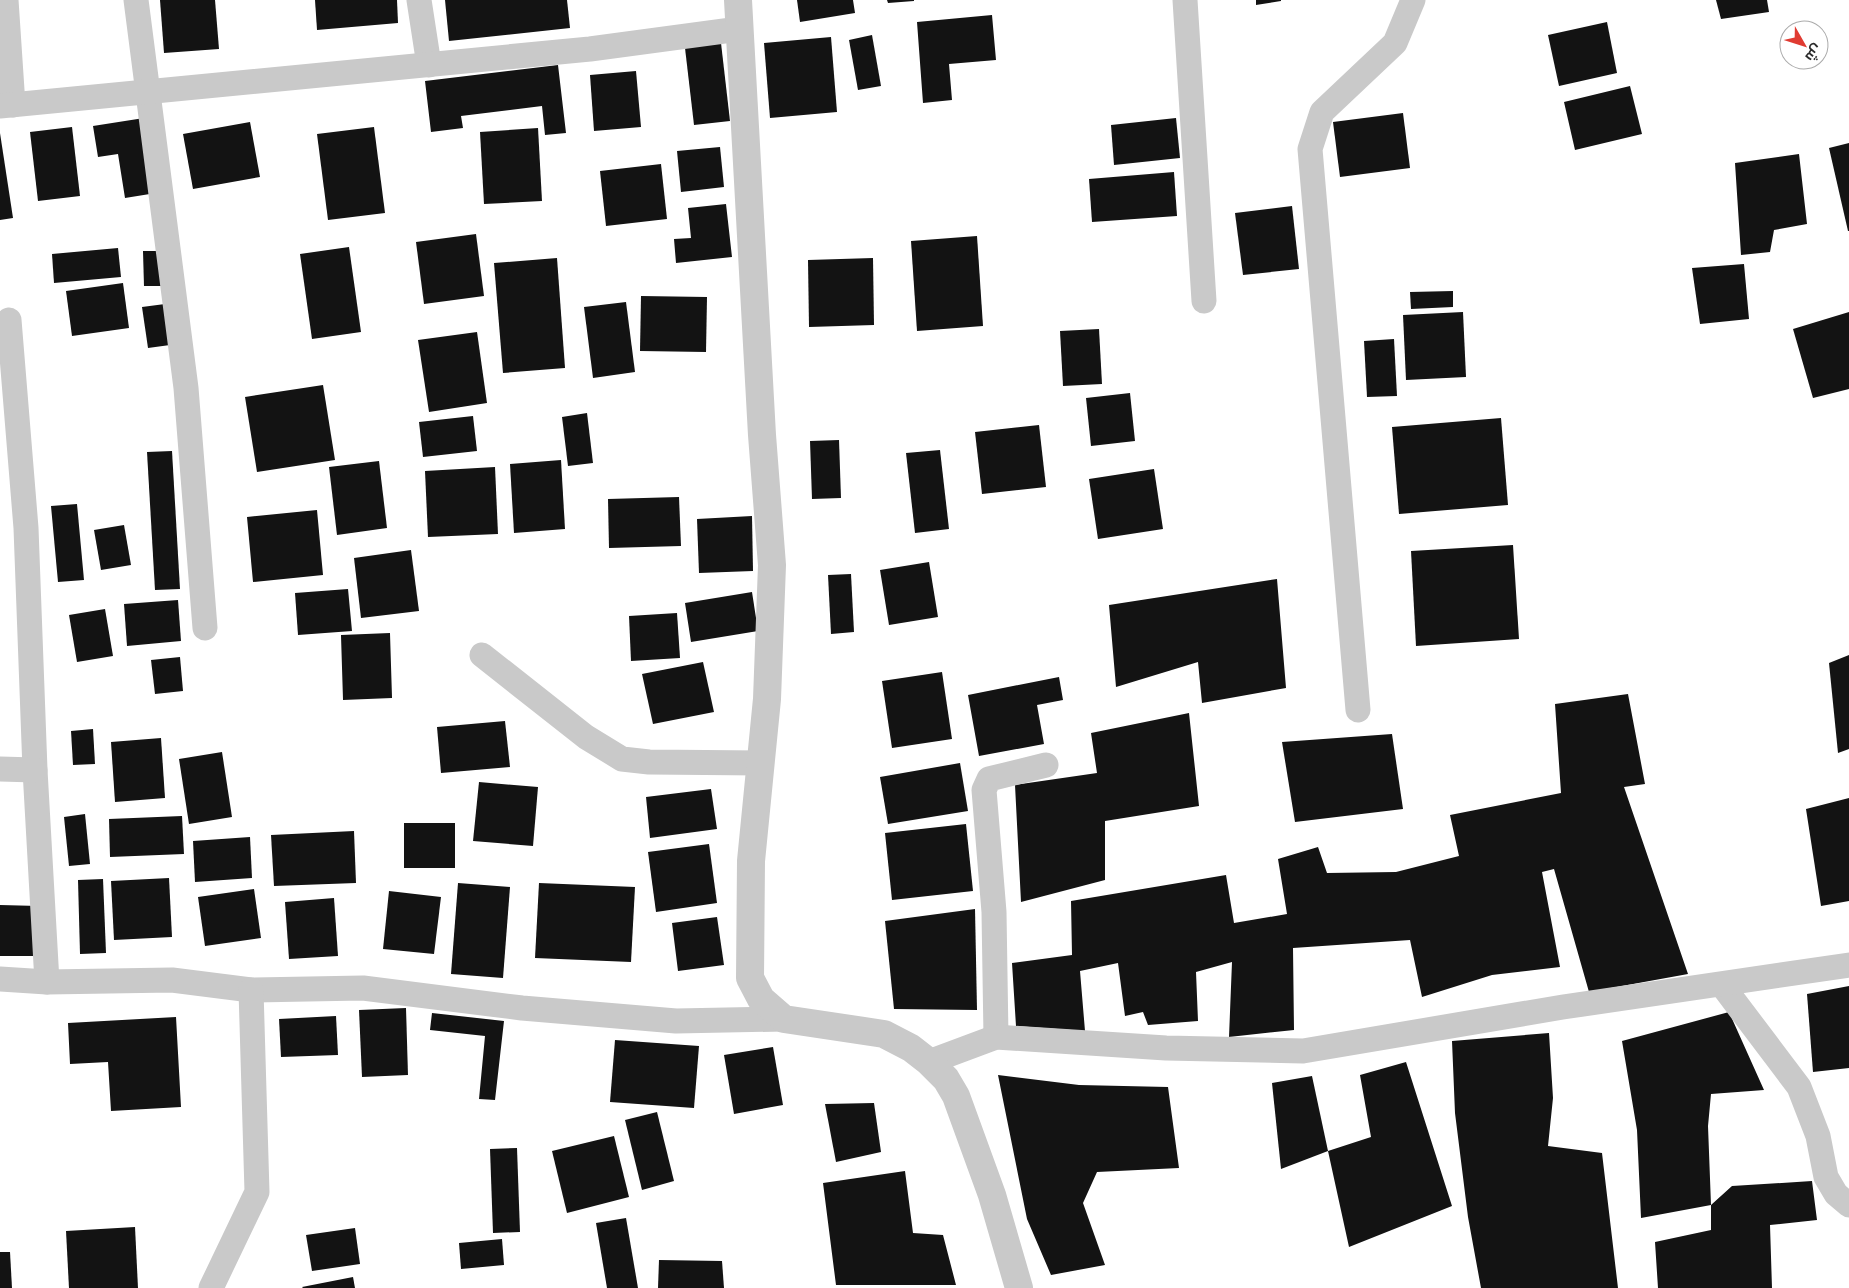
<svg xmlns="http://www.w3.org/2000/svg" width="1849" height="1288" font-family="'DM Sans',Cairo,sans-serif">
  <rect width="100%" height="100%" fill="#fff"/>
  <!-- building -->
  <g fill="#131313">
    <path d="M160 0H215L219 49 164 53Z"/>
    <path d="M315 0H397L398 23 317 30Z"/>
    <path d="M445 0H567L570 28 449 41Z"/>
    <path d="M797 0H853L855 13 800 22Z"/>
    <path d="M887 0H914V1L888 3Z"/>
    <path d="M1256 0H1281V1L1256 5Z"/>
    <path d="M1716 0H1767L1769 12 1721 19Z"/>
    <path d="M992 15 996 60 949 64 952 100 923 103 917 22Z"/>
    <path d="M1607 22 1617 73 1559 86 1548 35Z"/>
    <path d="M872 35 881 86 858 90 849 40Z"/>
    <path d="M831 37 837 112 770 118 764 43Z"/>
    <path d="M721 43 730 121 694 125 685 48Z"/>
    <path d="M558 65 566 133 545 135 542 106 461 116 463 128 431 132 425 81Z"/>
    <path d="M636 71 641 127 594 131 590 75Z"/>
    <path d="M1630 86 1642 134 1575 150 1564 102Z"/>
    <path d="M1403 113 1410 168 1340 177 1333 122Z"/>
    <path d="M144 118 156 193 125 198 118 154 98 157 93 126Z"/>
    <path d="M1176 118 1180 158 1114 165 1111 125Z"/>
    <path d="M250 122 260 177 193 189 183 134Z"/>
    <path d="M72 127 80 196 38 201 30 132Z"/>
    <path d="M374 127 385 213 328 220 317 134Z"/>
    <path d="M538 128 542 201 484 204 480 132Z"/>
    <path d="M0 133 13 218 0 220Z"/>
    <path d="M1849 143V231H1848L1829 148Z"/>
    <path d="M720 147 724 187 681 192 677 151Z"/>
    <path d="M1799 154 1807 224 1774 230 1770 252 1741 255 1735 163Z"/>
    <path d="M661 164 667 219 606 226 600 171Z"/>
    <path d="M1174 172 1177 216 1092 222 1089 179Z"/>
    <path d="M726 204 732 257 676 263 674 239 691 238 688 208Z"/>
    <path d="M1292 206 1299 269 1243 275 1235 213Z"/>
    <path d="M476 234 484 296 424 304 416 242Z"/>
    <path d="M977 236 983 326 917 331 911 241Z"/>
    <path d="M349 247 361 332 312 339 300 254Z"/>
    <path d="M118 248 121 277 54 283 52 254Z"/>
    <path d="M143 251H161V286H144Z"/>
    <path d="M557 258 565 368 503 373 494 263Z"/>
    <path d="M873 258 874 325 809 327 808 260Z"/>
    <path d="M1744 264 1749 319 1700 324 1692 268Z"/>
    <path d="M123 283 129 328 72 336 66 291Z"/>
    <path d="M1453 291V307L1411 309 1410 292Z"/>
    <path d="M641 296 707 297 706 352 640 351Z"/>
    <path d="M626 302 635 372 593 378 584 307Z"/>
    <path d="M165 304 170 345 148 348 142 307Z"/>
    <path d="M1463 312 1466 377 1406 380 1403 315Z"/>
    <path d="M1849 312V389L1813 398 1793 329Z"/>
    <path d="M1099 329 1102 384 1063 386 1060 331Z"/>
    <path d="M477 332 487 403 429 412 418 340Z"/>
    <path d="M1394 339 1397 396 1367 397 1364 341Z"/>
    <path d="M323 385 335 460 257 472 245 397Z"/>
    <path d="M1130 393 1135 441 1091 446 1086 398Z"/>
    <path d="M587 413 593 463 568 466 562 417Z"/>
    <path d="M473 416 477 451 423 457 419 422Z"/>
    <path d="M1501 418 1508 505 1399 514 1392 427Z"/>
    <path d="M1039 425 1046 487 982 494 975 432Z"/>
    <path d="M839 440 841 498 812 499 810 441Z"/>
    <path d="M940 450 949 529 915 533 906 453Z"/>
    <path d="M172 451 180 589 155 590 147 452Z"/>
    <path d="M561 460 565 529 514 533 510 464Z"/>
    <path d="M379 461 387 528 337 535 329 467Z"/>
    <path d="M495 467 498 534 428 537 425 471Z"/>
    <path d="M1154 469 1163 529 1098 539 1089 479Z"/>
    <path d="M679 497 681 546 609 548 608 499Z"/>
    <path d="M77 504 84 580 58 582 51 506Z"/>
    <path d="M317 510 323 575 253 582 247 517Z"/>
    <path d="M752 516 753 571 699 573 697 519Z"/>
    <path d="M124 525 131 565 101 570 94 530Z"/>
    <path d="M1513 545 1519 639 1416 646 1411 551Z"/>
    <path d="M411 550 419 611 361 618 354 558Z"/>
    <path d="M929 562 938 617 889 625 880 570Z"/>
    <path d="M851 574 854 632 831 634 828 575Z"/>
    <path d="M1277 579 1286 688 1202 703 1198 662 1116 687 1109 605Z"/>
    <path d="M348 589 352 631 298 635 295 593Z"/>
    <path d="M752 592 758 631 691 642 685 603Z"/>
    <path d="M178 600 181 641 127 646 124 604Z"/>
    <path d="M105 609 113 656 77 662 69 615Z"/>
    <path d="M677 613 680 658 631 661 629 616Z"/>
    <path d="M390 633 392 698 343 700 341 635Z"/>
    <path d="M1849 655V749L1838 753 1829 663Z"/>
    <path d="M180 657 183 691 155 694 151 660Z"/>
    <path d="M703 662 714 712 653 724 642 674Z"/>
    <path d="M942 672 952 739 892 748 882 681Z"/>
    <path d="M1059 677 1063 700 1037 705 1044 744 979 756 968 695Z"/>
    <path d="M1628 694 1645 784 1624 787 1688 974 1589 992 1554 869 1542 872 1560 967 1492 975 1422 997 1410 940 1293 948 1294 1030 1229 1037 1232 962 1196 972 1198 1021 1148 1025 1143 1012 1125 1016 1118 963 1080 971 1085 1031 1016 1026 1012 963 1072 955 1071 901 1226 875 1234 923 1287 914 1278 859 1318 847 1327 873 1396 872 1459 856 1450 815 1561 793 1555 704Z"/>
    <path d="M1189 713 1199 806 1105 821V880L1021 902 1015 785 1097 773 1091 733Z"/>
    <path d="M505 721 510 767 441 773 437 727Z"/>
    <path d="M93 729 95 764 73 765 71 731Z"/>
    <path d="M1392 734 1403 809 1295 822 1282 742Z"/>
    <path d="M161 738 165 798 115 802 111 742Z"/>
    <path d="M222 752 232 817 189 824 179 759Z"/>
    <path d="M960 763 968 811 888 824 880 777Z"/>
    <path d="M479 782 538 787 533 846 473 841Z"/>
    <path d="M711 789 717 829 650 838 646 797Z"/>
    <path d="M1849 798V901L1821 906 1806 809Z"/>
    <path d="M85 814 90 864 69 866 64 817Z"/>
    <path d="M182 816 184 854 110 857 109 819Z"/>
    <rect x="404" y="823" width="51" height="45"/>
    <path d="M966 824 973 891 892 900 885 833Z"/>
    <path d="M354 831 356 883 274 886 271 835Z"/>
    <path d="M250 837 252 878 195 882 193 841Z"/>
    <path d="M709 844 717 903 656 912 648 852Z"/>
    <path d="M169 878 172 937 114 940 111 881Z"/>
    <path d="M103 879 106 953 80 954 78 880Z"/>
    <path d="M458 883 510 887 503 978 451 974Z"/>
    <path d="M539 883 635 887 631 962 535 958Z"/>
    <path d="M254 889 261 938 205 946 198 897Z"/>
    <path d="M389 891 441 897 434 954 383 949Z"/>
    <path d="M334 898 338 956 289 959 285 902Z"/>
    <path d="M0 905 39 906 38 956H0Z"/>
    <path d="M975 909 977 1010 894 1009 885 921Z"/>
    <path d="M717 917 724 965 678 971 672 923Z"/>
    <path d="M1849 986V1068L1813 1072 1807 994Z"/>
    <path d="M406 1008 408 1075 362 1077 359 1010Z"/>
    <path d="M1729 1012 1764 1090 1711 1094 1708 1126 1711 1205 1732 1186 1812 1181 1817 1220 1770 1225 1772 1288H1658L1655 1242 1711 1230V1205L1641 1218 1637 1130 1622 1041Z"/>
    <path d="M432 1013 504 1021 495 1100 479 1099 485 1036 430 1030Z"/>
    <path d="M336 1016 338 1055 281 1057 279 1019Z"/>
    <path d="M176 1017 181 1107 111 1111 108 1062 70 1064 68 1023Z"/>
    <path d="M1549 1033 1553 1098 1548 1146 1602 1153 1618 1288H1481L1468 1217 1455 1113 1452 1041Z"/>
    <path d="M615 1040 699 1046 694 1108 610 1102Z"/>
    <path d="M773 1047 783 1105 734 1114 724 1055Z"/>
    <path d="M1406 1062 1452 1206 1349 1247 1328 1151 1371 1137 1360 1075Z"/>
    <path d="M998 1075 1079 1085 1168 1087 1179 1168 1097 1172 1083 1203 1105 1265 1051 1275 1027 1219Z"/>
    <path d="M1312 1076 1328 1151 1281 1169 1272 1083Z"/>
    <path d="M874 1103 881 1152 836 1162 825 1104Z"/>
    <path d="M657 1112 674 1181 642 1190 625 1120Z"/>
    <path d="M614 1136 629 1197 567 1213 552 1151Z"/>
    <path d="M517 1148 520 1232 493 1233 490 1149Z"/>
    <path d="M905 1171 913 1233 943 1235 956 1285H836L823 1183Z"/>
    <path d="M626 1218 638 1288H607L596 1223Z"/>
    <path d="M135 1227 138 1288H69L66 1231Z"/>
    <path d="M355 1228 360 1264 312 1271 306 1235Z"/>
    <path d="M502 1239 504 1265 461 1269 459 1243Z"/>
    <path d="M0 1252H10L12 1288H0Z"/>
    <path d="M659 1260 722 1261 724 1288H658Z"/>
    <path d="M353 1277 355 1288H303L302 1287Z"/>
  </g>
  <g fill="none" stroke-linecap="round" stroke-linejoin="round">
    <!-- minor -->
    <g stroke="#c9c9c9" stroke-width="25">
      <path d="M6 0 13 105"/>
      <path d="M136 0 186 388 205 628"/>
      <path d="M419 0 429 65"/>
      <path d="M1185 0 1204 301"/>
      <path d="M0 106 590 49 739 29"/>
      <path d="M9 320 26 528 35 770 47 982"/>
      <path d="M482 655 586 737 622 759 649 762 761 763"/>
      <path d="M1358 710 1310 149 1322 112 1395 43 1413 0"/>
      <path d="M0 769 35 770"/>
      <path d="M0 979 47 982 172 980 251 990 363 988 522 1008 676 1021 784 1019"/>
      <path d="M1722 985 1799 1087 1818 1136 1826 1177 1836 1194 1849 1205"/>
      <path d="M996 1037 994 912 984 790 989 779 1046 765"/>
      <path d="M929 1062 996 1037 1166 1048 1303 1051 1563 1007 1849 965"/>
      <path d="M211 1288 257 1192 251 990"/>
    </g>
    <!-- tertiary -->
    <path stroke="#c9c9c9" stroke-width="28" d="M738 0 762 435 772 565 767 699 751 861 750 978 761 999 784 1019 884 1034 911 1048 929 1062 946 1079 956 1096 992 1195 1019 1288"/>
  </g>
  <!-- north arrow -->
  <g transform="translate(1804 45) rotate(129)"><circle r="24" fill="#ffffff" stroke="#ababab"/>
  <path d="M0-4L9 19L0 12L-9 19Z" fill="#e03b32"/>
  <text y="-8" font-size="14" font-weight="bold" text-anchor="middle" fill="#2c2c2c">ش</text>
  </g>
</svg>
